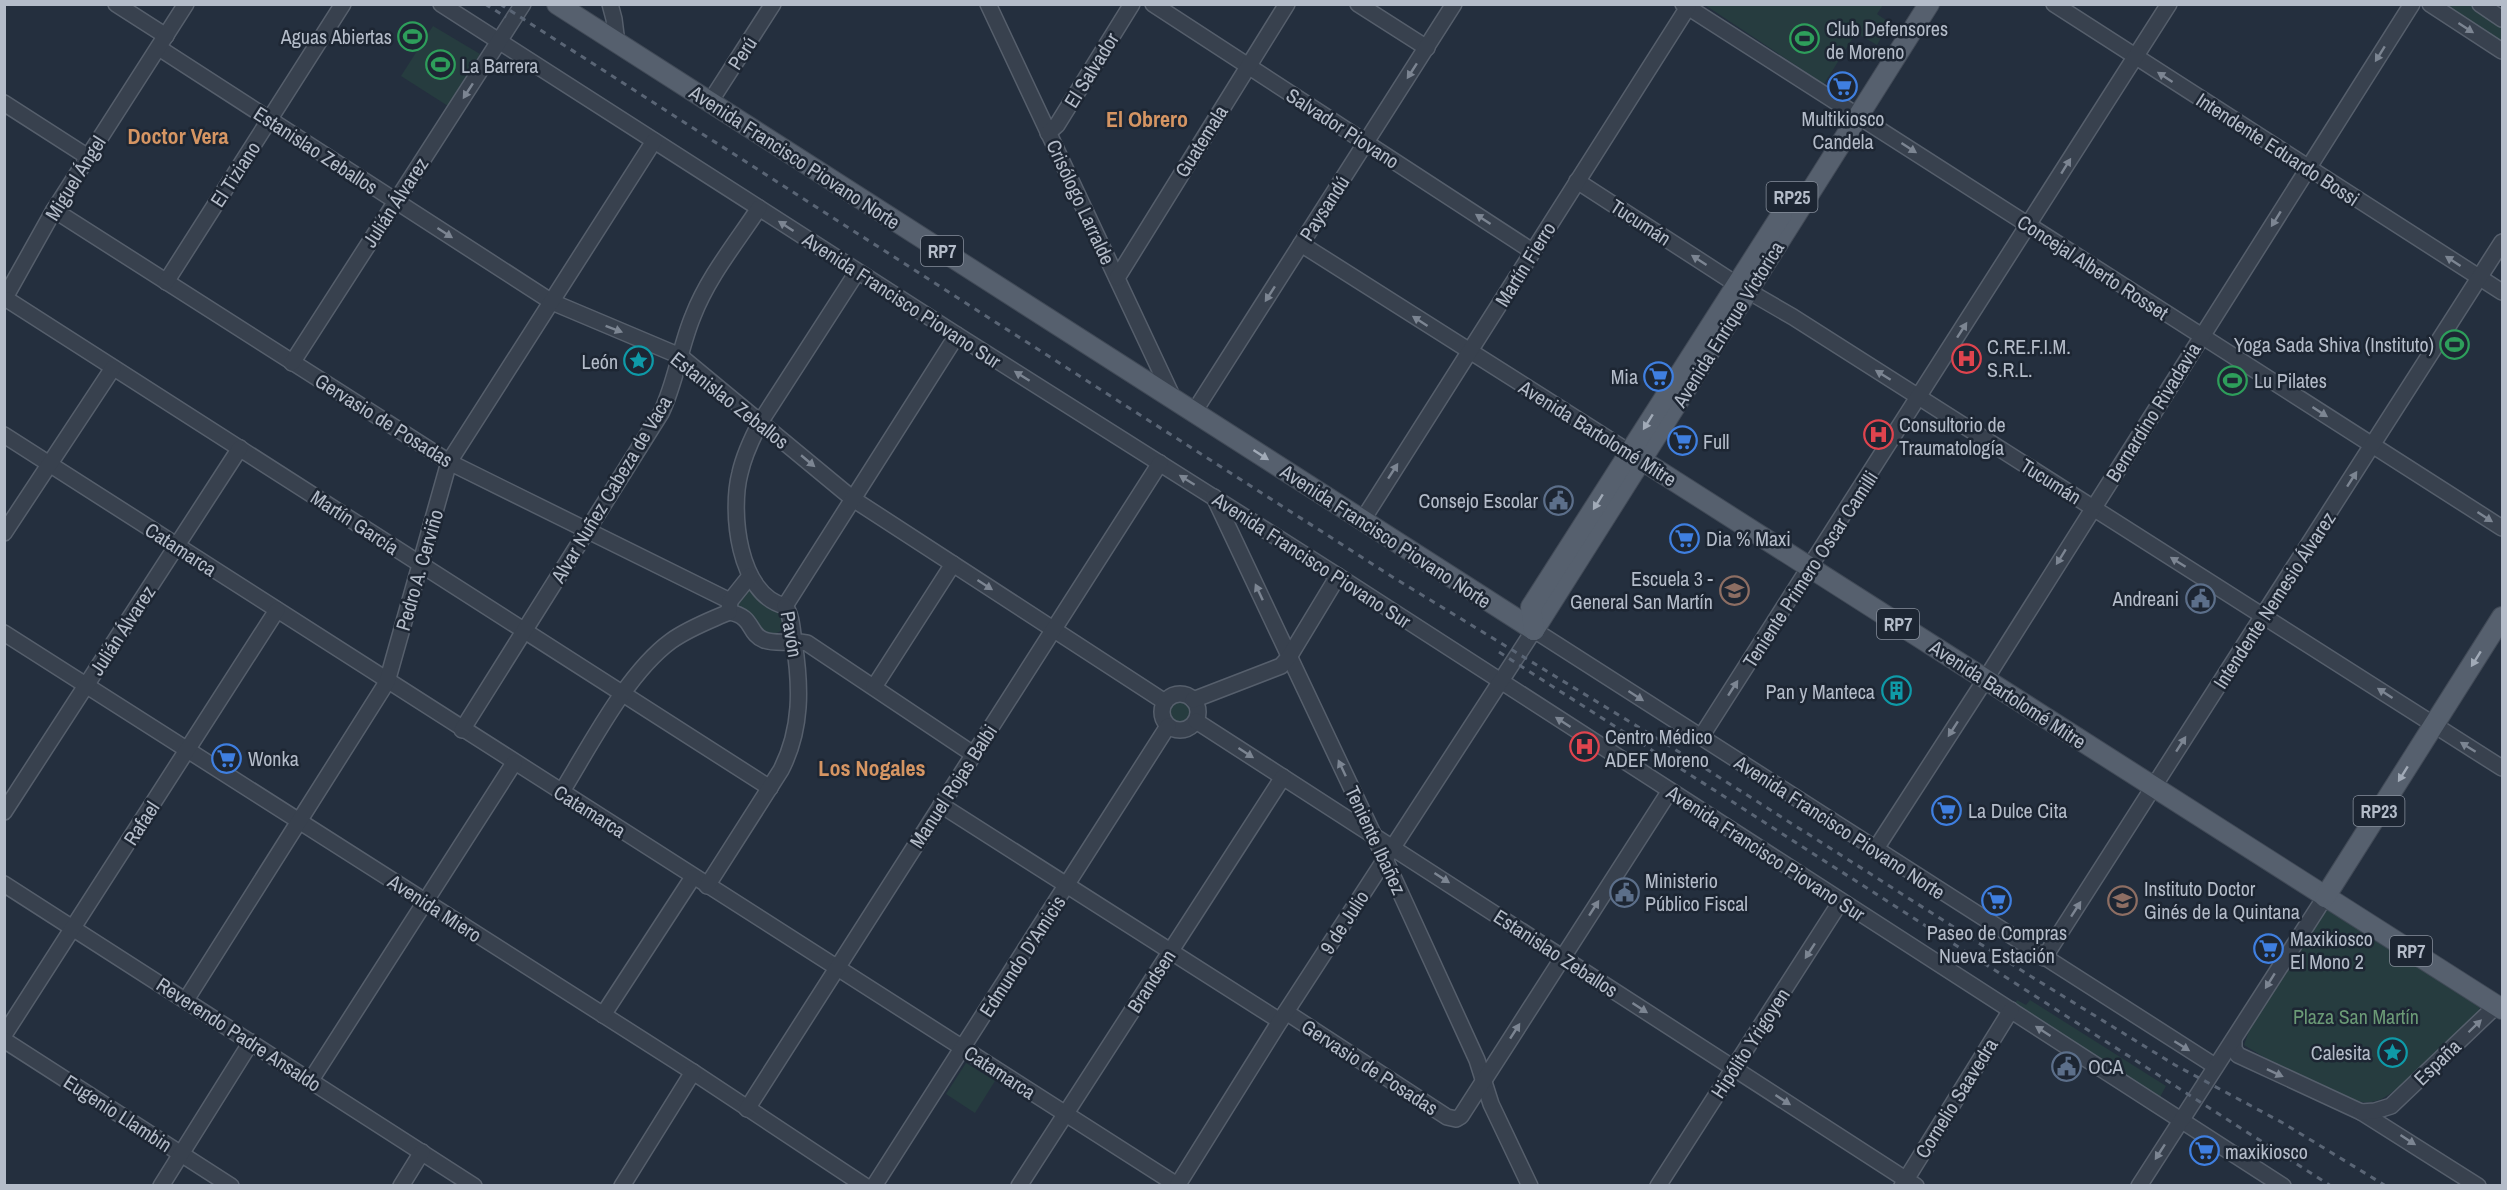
<svg xmlns="http://www.w3.org/2000/svg" width="2507" height="1190" font-family="'Archivo Narrow',sans-serif">
  <rect width="100%" height="100%" fill="#242f3e"/>
  <!-- green -->
  <g fill="#263c3f">
    <path d="M1705 5H1883L1877 14 1890 23 1877 45 1856 33 1824 84Z"/>
    <path d="M2440 5H2472L2502 24V44Z"/>
    <path d="M433 26 480 54 448 106 401 76Z"/>
    <path d="M751 586 765 605 780 610 785 627C778 634 774 635 765 633L750 612 736 607Z"/>
    <circle cx="1180" cy="711" r="11"/>
    <path d="M2329 910 2477 1001 2480 1007 2476 1017 2401 1085C2387 1097 2375 1106 2357 1101L2267 1059 2244 1045 2250 1028 2325 912Z"/>
    <path d="M2017 1000 2026 1005 2030 1000 2166 1086 2159 1099 2014 1006Z"/>
    <path d="M966 1063 995 1081 975 1113 946 1094Z"/>
  </g>
  <g fill="none" stroke-linecap="round" stroke-linejoin="round">
    <defs>
      <g id="minor">
        <path d="M116 4 166 36"/>
        <path d="M441 4 957 335 1338 576 2283 1186"/>
        <path d="M610 4 614 19 617 43"/>
        <path d="M988 4 1174 400"/>
        <path d="M1153 4 1532 251"/>
        <path d="M1358 4 1427 48"/>
        <path d="M1683 4 2502 528"/>
        <path d="M2054 4 2502 292"/>
        <path d="M2430 4 2502 51"/>
        <path d="M2480 4 2502 19"/>
        <path d="M159 48 552 302 680 356 853 499 1165 702"/>
        <path d="M710 102 773 4"/>
        <path d="M4 103 88 157"/>
        <path d="M1048 133 1057 125 1132 4"/>
        <path d="M1577 181 1736 284 1793 317 2502 768"/>
        <path d="M54 210 449 462 730 601"/>
        <path d="M1301 244 1629 452"/>
        <path d="M1117 278 1287 4"/>
        <path d="M166 282 343 4"/>
        <path d="M7 294 54 210 186 4"/>
        <path d="M8 300 770 788"/>
        <path d="M292 363 523 4"/>
        <path d="M1194 412 1454 4"/>
        <path d="M4 435 1177 1185"/>
        <path d="M1214 497 1385 859 1477 1060 1491 1104 1530 1186"/>
        <path d="M1362 521 1688 7"/>
        <path d="M4 533 113 368"/>
        <path d="M785 606C738 595 730 511 740 473 744 455 752 438 761 421L857 272"/>
        <path d="M785 606 957 335"/>
        <path d="M729 612C755 617 747 633 764 640 777 645 793 640 807 643L973 754"/>
        <path d="M4 633 693 1072 865 1186"/>
        <path d="M874 687 953 564"/>
        <circle cx="1180" cy="712" r="18"/>
        <path d="M1193 700 1281 666 1289 657 1338 576"/>
        <path d="M1196 721 1916 1186"/>
        <path d="M462 730 661 413C676 382 680 347 693 316 708 277 736 243 759 208"/>
        <path d="M1701 737 2169 4"/>
        <path d="M561 793C590 746 627 673 671 641 689 628 709 621 729 612L730 601 750 576"/>
        <path d="M941 805 1280 1021"/>
        <path d="M4 812 240 448"/>
        <path d="M1875 850 1985 680 2412 4"/>
        <path d="M4 884 474 1186"/>
        <path d="M707 886 781 770C802 729 801 687 794 642 792 629 792 616 785 606"/>
        <path d="M2044 958 2502 242"/>
        <path d="M186 1000 387 682 449 462 654 141"/>
        <path d="M1286 1012 1447 1117 1456 1119 1461 1116 1669 792"/>
        <path d="M603 1015 693 877"/>
        <path d="M4 1035 277 610"/>
        <path d="M4 1040 231 1186"/>
        <path d="M2234 1040V1049L2238 1055 2361 1112 2478 1186"/>
        <path d="M311 1080 514 763"/>
        <path d="M747 1109 1160 463"/>
        <path d="M2361 1112 2375 1111 2391 1106 2497 1005"/>
        <path d="M161 1186 251 1042"/>
        <path d="M401 1186 422 1152"/>
        <path d="M622 1186 693 1072"/>
        <path d="M874 1186 1168 726"/>
        <path d="M1019 1186 1283 777"/>
        <path d="M1177 1186 1280 1021 1534 630 2215 1066"/>
        <path d="M1658 1186 1841 901"/>
        <path d="M1902 1186 2011 1010"/>
        <path d="M2139 1186 2325 897"/>
      </g>
      <g id="major">
        <path d="M557 4 1534 630"/>
        <path d="M1629 452 2502 1009"/>
        <path d="M1534 630 1929 4"/>
        <path d="M1534 630 1531 607 1782 214"/>
        <path d="M2325 897 2502 617"/>
      </g>
    </defs>
    <!-- minor casing -->
    <use href="#minor" stroke="#565f6c" stroke-width="18"/>
    <!-- major casing -->
    <use href="#major" stroke="#414a57" stroke-width="22"/>
    <!-- minor -->
    <use href="#minor" stroke="#38414e" stroke-width="15"/>
    <!-- major -->
    <use href="#major" stroke="#56606e" stroke-width="20"/>
    <!-- rail -->
    <g stroke="#5a6575" stroke-width="3" stroke-dasharray="6 6" stroke-linecap="butt">
      <path d="M485 4 506 17"/>
      <path d="M500 4 1391 576 1689 758 2032 977 2175 1065 2283 1123 2386 1186"/>
      <path d="M1499 652 2331 1186"/>
    </g>
  </g>
  <!-- one-way arrows -->
  <defs><path id="oneway-solid" d="M-6-.8H1V-3.2L6.5 0L1 3.2V.8H-6Z" transform="scale(1.5)"/></defs>
  <g fill="#7c8592">
    <use href="#oneway-solid" transform="translate(2466 28) rotate(33)"/>
    <use href="#oneway-solid" transform="translate(2380 54) rotate(122)"/>
    <use href="#oneway-solid" transform="translate(1412 71) rotate(123)"/>
    <use href="#oneway-solid" transform="translate(2165 77) rotate(-147)"/>
    <use href="#oneway-solid" transform="translate(468 91) rotate(123)"/>
    <use href="#oneway-solid" transform="translate(1909 148) rotate(33)"/>
    <use href="#oneway-solid" transform="translate(2066 166) rotate(-58)"/>
    <use href="#oneway-solid" transform="translate(1483 219) rotate(-147)"/>
    <use href="#oneway-solid" transform="translate(2276 219) rotate(122)"/>
    <use href="#oneway-solid" transform="translate(786 226) rotate(-147)"/>
    <use href="#oneway-solid" transform="translate(445 233) rotate(33)"/>
    <use href="#oneway-solid" transform="translate(1699 260) rotate(-147)"/>
    <use href="#oneway-solid" transform="translate(2453 261) rotate(-147)"/>
    <use href="#oneway-solid" transform="translate(1270 294) rotate(123)"/>
    <use href="#oneway-solid" transform="translate(1420 321) rotate(-147)"/>
    <use href="#oneway-solid" transform="translate(614 329) rotate(21)"/>
    <use href="#oneway-solid" transform="translate(1962 330) rotate(-57)"/>
    <use href="#oneway-solid" transform="translate(1883 375) rotate(-148)"/>
    <use href="#oneway-solid" transform="translate(1022 376) rotate(-148)"/>
    <use href="#oneway-solid" transform="translate(2320 412) rotate(33)"/>
    <use href="#oneway-solid" transform="translate(808 461) rotate(40)"/>
    <use href="#oneway-solid" transform="translate(1393 471) rotate(-57)"/>
    <use href="#oneway-solid" transform="translate(2352 479) rotate(-57)"/>
    <use href="#oneway-solid" transform="translate(1187 480) rotate(-148)"/>
    <use href="#oneway-solid" transform="translate(2485 517) rotate(33)"/>
    <use href="#oneway-solid" transform="translate(2061 557) rotate(122)"/>
    <use href="#oneway-solid" transform="translate(2178 562) rotate(-148)"/>
    <use href="#oneway-solid" transform="translate(985 585) rotate(33)"/>
    <use href="#oneway-solid" transform="translate(1259 592) rotate(-115)"/>
    <use href="#oneway-solid" transform="translate(1733 688) rotate(-57)"/>
    <use href="#oneway-solid" transform="translate(2385 693) rotate(-147)"/>
    <use href="#oneway-solid" transform="translate(1636 696) rotate(33)"/>
    <use href="#oneway-solid" transform="translate(1563 722) rotate(-147)"/>
    <use href="#oneway-solid" transform="translate(1953 729) rotate(123)"/>
    <use href="#oneway-solid" transform="translate(2181 744) rotate(-57)"/>
    <use href="#oneway-solid" transform="translate(2468 747) rotate(-148)"/>
    <use href="#oneway-solid" transform="translate(1246 753) rotate(33)"/>
    <use href="#oneway-solid" transform="translate(1342 768) rotate(-115)"/>
    <use href="#oneway-solid" transform="translate(1442 878) rotate(33)"/>
    <use href="#oneway-solid" transform="translate(1594 908) rotate(-57)"/>
    <use href="#oneway-solid" transform="translate(2076 909) rotate(-57)"/>
    <use href="#oneway-solid" transform="translate(1810 951) rotate(123)"/>
    <use href="#oneway-solid" transform="translate(2270 981) rotate(122)"/>
    <use href="#oneway-solid" transform="translate(1640 1008) rotate(33)"/>
    <use href="#oneway-solid" transform="translate(2475 1026) rotate(-44)"/>
    <use href="#oneway-solid" transform="translate(1515 1031) rotate(-57)"/>
    <use href="#oneway-solid" transform="translate(2043 1031) rotate(-147)"/>
    <use href="#oneway-solid" transform="translate(2182 1046) rotate(32)"/>
    <use href="#oneway-solid" transform="translate(2275 1073) rotate(25)"/>
    <use href="#oneway-solid" transform="translate(1783 1100) rotate(33)"/>
    <use href="#oneway-solid" transform="translate(2408 1140) rotate(33)"/>
    <use href="#oneway-solid" transform="translate(2160 1152) rotate(123)"/>
  </g>
  <g fill="#a1aab7">
    <use href="#oneway-solid" transform="translate(1648 422) rotate(122)"/>
    <use href="#oneway-solid" transform="translate(1261 455) rotate(33)"/>
    <use href="#oneway-solid" transform="translate(1598 502) rotate(122)"/>
    <use href="#oneway-solid" transform="translate(2476 659) rotate(122)"/>
    <use href="#oneway-solid" transform="translate(2403 774) rotate(122)"/>
  </g>
  <!-- icons -->
  <defs>
    <symbol id="stadium-ring" viewBox="-11 -11 22 22"><circle r="9.5" fill="#1d2633" stroke="#2e9e5b" stroke-width="1.5"/><path d="M0-5a6.5 5 0 1 0 0 10a6.5 5 0 1 0 0-10ZM-3.5-1.8h7v3.6h-7Z" fill="#2e9e5b"/></symbol>
    <symbol id="supermarket-ring" viewBox="-11 -11 22 22"><circle r="9.5" fill="#1d2633" stroke="#3f7fe0" stroke-width="1.5"/><path d="M-6-5.5h2.5l.6 2H6L4.5 2H-2.5L-4.4-4H-6ZM-1.5 3.2a1.3 1.3 0 1 0 .1 0ZM3 3.2a1.3 1.3 0 1 0 .1 0Z" fill="#3f7fe0"/></symbol>
    <symbol id="hospital-ring" viewBox="-11 -11 22 22"><circle r="9.5" fill="#1d2633" stroke="#e0444e" stroke-width="1.5"/><path d="M-5-5h3v3.5h4V-5h3V5h-3V1.5h-4V5h-3Z" fill="#e0444e"/></symbol>
    <symbol id="sight-ring" viewBox="-11 -11 22 22"><circle r="9.5" fill="#1d2633" stroke="#0f9aa8" stroke-width="1.5"/><path d="M0-6L1.8-2.2L6-1.7L2.9 1.2L3.7 5.4L0 3.3L-3.7 5.4L-2.9 1.2L-6-1.7L-1.8-2.2Z" fill="#0f9aa8"/></symbol>
    <symbol id="civic-ring" viewBox="-11 -11 22 22"><circle r="9.5" fill="#1d2633" stroke="#5c6f8a" stroke-width="1.5"/><path d="M-.6-6.5H3V-4.5H.6V-3L4-1V1h2V6H-6V1h2V-1L-.6-3ZM-1.2 2.5V6h2.4V2.5Z" fill="#5c6f8a"/></symbol>
    <symbol id="school-ring" viewBox="-11 -11 22 22"><circle r="9.5" fill="#1d2633" stroke="#8d6e63" stroke-width="1.5"/><path d="M0-5L7-2L0 1L-7-2ZM-4 1L0 2.5L4 1V4Q0 6-4 4Z" fill="#8d6e63"/></symbol>
    <symbol id="building-ring" viewBox="-11 -11 22 22"><circle r="9.5" fill="#1d2633" stroke="#0f9aa8" stroke-width="1.5"/><path d="M-4-6H4V6H1V3H-1V6H-4ZM-2.5-4.3h1.7v1.8h-1.7ZM.8-4.3h1.7v1.8H.8ZM-2.5-1h1.7V.8h-1.7ZM.8-1h1.7V.8H.8Z" fill="#0f9aa8"/></symbol>
    <symbol id="university-ring" viewBox="-11 -11 22 22"><circle r="9.5" fill="#1d2633" stroke="#8d6e63" stroke-width="1.5"/><path d="M0-5L7-2L0 1L-7-2ZM-4 1L0 2.5L4 1V4Q0 6-4 4Z" fill="#8d6e63"/></symbol>
  </defs>
  <g fill-rule="evenodd">
    <use href="#stadium-ring" x="396" y="20" width="33" height="33"/>
    <use href="#stadium-ring" x="1788" y="22" width="33" height="33"/>
    <use href="#stadium-ring" x="424" y="48" width="33" height="33"/>
    <use href="#supermarket-ring" x="1826" y="70" width="33" height="33"/>
    <use href="#stadium-ring" x="2438" y="328" width="33" height="33"/>
    <use href="#hospital-ring" x="1950" y="342" width="33" height="33"/>
    <use href="#sight-ring" x="622" y="344" width="33" height="33"/>
    <use href="#supermarket-ring" x="1642" y="360" width="33" height="33"/>
    <use href="#stadium-ring" x="2216" y="364" width="33" height="33"/>
    <use href="#hospital-ring" x="1862" y="418" width="33" height="33"/>
    <use href="#supermarket-ring" x="1666" y="424" width="33" height="33"/>
    <use href="#civic-ring" x="1542" y="484" width="33" height="33"/>
    <use href="#supermarket-ring" x="1668" y="522" width="33" height="33"/>
    <use href="#school-ring" x="1718" y="574" width="33" height="33"/>
    <use href="#civic-ring" x="2184" y="582" width="33" height="33"/>
    <use href="#building-ring" x="1880" y="674" width="33" height="33"/>
    <use href="#hospital-ring" x="1568" y="730" width="33" height="33"/>
    <use href="#supermarket-ring" x="210" y="742" width="33" height="33"/>
    <use href="#supermarket-ring" x="1930" y="794" width="33" height="33"/>
    <use href="#civic-ring" x="1608" y="876" width="33" height="33"/>
    <use href="#university-ring" x="2106" y="884" width="33" height="33"/>
    <use href="#supermarket-ring" x="1980" y="884" width="33" height="33"/>
    <use href="#supermarket-ring" x="2252" y="932" width="33" height="33"/>
    <use href="#sight-ring" x="2376" y="1036" width="33" height="33"/>
    <use href="#civic-ring" x="2050" y="1050" width="33" height="33"/>
    <use href="#supermarket-ring" x="2188" y="1134" width="33" height="33"/>
  </g>
  <g text-anchor="middle" dominant-baseline="central" stroke-width="5" stroke-linejoin="round" paint-order="stroke">
    <!-- shield labels -->
    <g fill="#1d2633" stroke="#878f9c" stroke-width="1.5">
      <rect x="1766.5" y="182" width="51" height="30" rx="4.5"/>
      <rect x="921" y="236" width="42" height="30" rx="4.5"/>
      <rect x="1877" y="609" width="42" height="30" rx="4.5"/>
      <rect x="2353.5" y="796" width="51" height="30" rx="4.5"/>
      <rect x="2390" y="936" width="42" height="30" rx="4.5"/>
    </g>
    <g font-size="18" font-weight="bold" fill="#b4bcc9">
      <text x="1792" y="197">RP25</text>
      <text x="942" y="251">RP7</text>
      <text x="1898" y="624">RP7</text>
      <text x="2379" y="811">RP23</text>
      <text x="2411" y="951">RP7</text>
    </g>
    <!-- poi labels -->
    <g font-size="20" fill="#b4bcc9" stroke="#1d2633" text-anchor="start">
      <text x="1826" y="28">Club Defensores<tspan x="1826" dy="23">de Moreno</tspan></text>
      <text x="392" y="36" text-anchor="end">Aguas Abiertas</text>
      <text x="461" y="65">La Barrera</text>
      <text x="1843" y="118" text-anchor="middle">Multikiosco<tspan x="1843" dy="23">Candela</tspan></text>
      <text x="2434" y="344" text-anchor="end">Yoga Sada Shiva (Instituto)</text>
      <text x="1987" y="346">C.RE.F.I.M.<tspan x="1987" dy="23">S.R.L.</tspan></text>
      <text x="618" y="361" text-anchor="end">León</text>
      <text x="1638" y="376" text-anchor="end">Mia</text>
      <text x="2254" y="380">Lu Pilates</text>
      <text x="1899" y="424">Consultorio de<tspan x="1899" dy="23">Traumatología</tspan></text>
      <text x="1703" y="441">Full</text>
      <text x="1538" y="500" text-anchor="end">Consejo Escolar</text>
      <text x="1706" y="538">Dia % Maxi</text>
      <text x="1713" y="578" text-anchor="end">Escuela 3 -<tspan x="1713" dy="23">General San Martín</tspan></text>
      <text x="2179" y="598" text-anchor="end">Andreani</text>
      <text x="1875" y="691" text-anchor="end">Pan y Manteca</text>
      <text x="1605" y="736">Centro Médico<tspan x="1605" dy="23">ADEF Moreno</tspan></text>
      <text x="248" y="758">Wonka</text>
      <text x="1968" y="810">La Dulce Cita</text>
      <text x="1645" y="880">Ministerio<tspan x="1645" dy="23">Público Fiscal</tspan></text>
      <text x="2144" y="888">Instituto Doctor<tspan x="2144" dy="23">Ginés de la Quintana</tspan></text>
      <text x="1997" y="932" text-anchor="middle">Paseo de Compras<tspan x="1997" dy="23">Nueva Estación</tspan></text>
      <text x="2290" y="938">Maxikiosco<tspan x="2290" dy="23">El Mono 2</tspan></text>
      <text x="2371" y="1052" text-anchor="end">Calesita</text>
      <text x="2088" y="1066">OCA</text>
      <text x="2225" y="1151">maxikiosco</text>
    </g>
    <!-- street labels -->
    <g font-size="20" fill="#b4bcc9" stroke="#1d2633">
      <text transform="translate(742 53) rotate(-57)">Perú</text>
      <text transform="translate(1091 70) rotate(-58)">El Salvador</text>
      <text transform="translate(1343 128) rotate(33)">Salvador Piovano</text>
      <text transform="translate(1201 141) rotate(-58)">Guatemala</text>
      <text transform="translate(2278 149) rotate(33)">Intendente Eduardo Bossi</text>
      <text transform="translate(316 150) rotate(33)">Estanislao Zeballos</text>
      <text transform="translate(795 157) rotate(33)">Avenida Francisco Piovano Norte</text>
      <text transform="translate(235 174) rotate(-57)">El Tiziano</text>
      <text transform="translate(75 178) rotate(-58)">Miguel Ángel</text>
      <text transform="translate(395 202) rotate(-57)">Julián Álvarez</text>
      <text transform="translate(1081 202) rotate(65)">Crisólogo Larralde</text>
      <text transform="translate(1324 208) rotate(-57)">Paysandú</text>
      <text transform="translate(1641 222) rotate(33)">Tucumán</text>
      <text transform="translate(1525 264) rotate(-58)">Martín Fierro</text>
      <text transform="translate(2093 267) rotate(33)">Concejal Alberto Rosset</text>
      <text transform="translate(902 300) rotate(33)">Avenida Francisco Piovano Sur</text>
      <text transform="translate(1728 324) rotate(-58)">Avenida Enrique Victorica</text>
      <text transform="translate(730 400) rotate(38)">Estanislao Zeballos</text>
      <text transform="translate(2153 412) rotate(-58)">Bernardino Rivadavia</text>
      <text transform="translate(384 420) rotate(32)">Gervasio de Posadas</text>
      <text transform="translate(1598 433) rotate(32)">Avenida Bartolomé Mitre</text>
      <text transform="translate(2051 481) rotate(32)">Tucumán</text>
      <text transform="translate(611 489) rotate(-59)">Alvar Nuñez Cabeza de Vaca</text>
      <text transform="translate(355 522) rotate(33)">Martín García</text>
      <text transform="translate(1386 536) rotate(33)">Avenida Francisco Piovano Norte</text>
      <text transform="translate(181 549) rotate(33)">Catamarca</text>
      <text transform="translate(1312 560) rotate(33)">Avenida Francisco Piovano Sur</text>
      <text transform="translate(1810 569) rotate(-57)">Teniente Primero Oscar Camilli</text>
      <text transform="translate(419 570) rotate(-74)">Pedro A. Cerviño</text>
      <text transform="translate(2274 600) rotate(-57)">Intendente Nemesio Álvarez</text>
      <text transform="translate(122 630) rotate(-57)">Julián Álvarez</text>
      <text transform="translate(792 634) rotate(80)">Pavón</text>
      <text transform="translate(2008 694) rotate(33)">Avenida Bartolomé Mitre</text>
      <text transform="translate(953 786) rotate(-57)">Manuel Rojas Balbi</text>
      <text transform="translate(590 811) rotate(32)">Catamarca</text>
      <text transform="translate(141 823) rotate(-57)">Rafael</text>
      <text transform="translate(1840 827) rotate(33)">Avenida Francisco Piovano Norte</text>
      <text transform="translate(1376 840) rotate(65)">Teniente Ibañez</text>
      <text transform="translate(1766 853) rotate(33)">Avenida Francisco Piovano Sur</text>
      <text transform="translate(435 908) rotate(33)">Avenida Miero</text>
      <text transform="translate(1344 922) rotate(-57)">9 de Julio</text>
      <text transform="translate(1556 953) rotate(33)">Estanislao Zeballos</text>
      <text transform="translate(1022 956) rotate(-57)">Edmundo D'Amicis</text>
      <text transform="translate(1151 981) rotate(-57)">Brandsen</text>
      <text transform="translate(239 1034) rotate(33)">Reverendo Padre Ansaldo</text>
      <text transform="translate(1750 1043) rotate(-57)">Hipólito Yrigoyen</text>
      <text transform="translate(2437 1062) rotate(-44)">España</text>
      <text transform="translate(1370 1067) rotate(33)">Gervasio de Posadas</text>
      <text transform="translate(1000 1072) rotate(33)">Catamarca</text>
      <text transform="translate(1956 1098) rotate(-58)">Cornelio Saavedra</text>
      <text transform="translate(118 1113) rotate(33)">Eugenio Llambin</text>
    </g>
    <!-- park labels -->
    <g font-size="20" fill="#6b9a76" stroke="#1d2633">
      <text x="2356" y="1016">Plaza San Martín</text>
    </g>
    <!-- quarter labels -->
    <g font-size="22" font-weight="bold" fill="#d59563" stroke="#1d2633">
      <text x="1147" y="119">El Obrero</text>
      <text x="178" y="136">Doctor Vera</text>
      <text x="872" y="768">Los Nogales</text>
    </g>
  </g>
  <!-- border -->
  <rect width="2507" height="1190" fill="none" stroke="#b4bcc9" stroke-width="12"/>
</svg>
